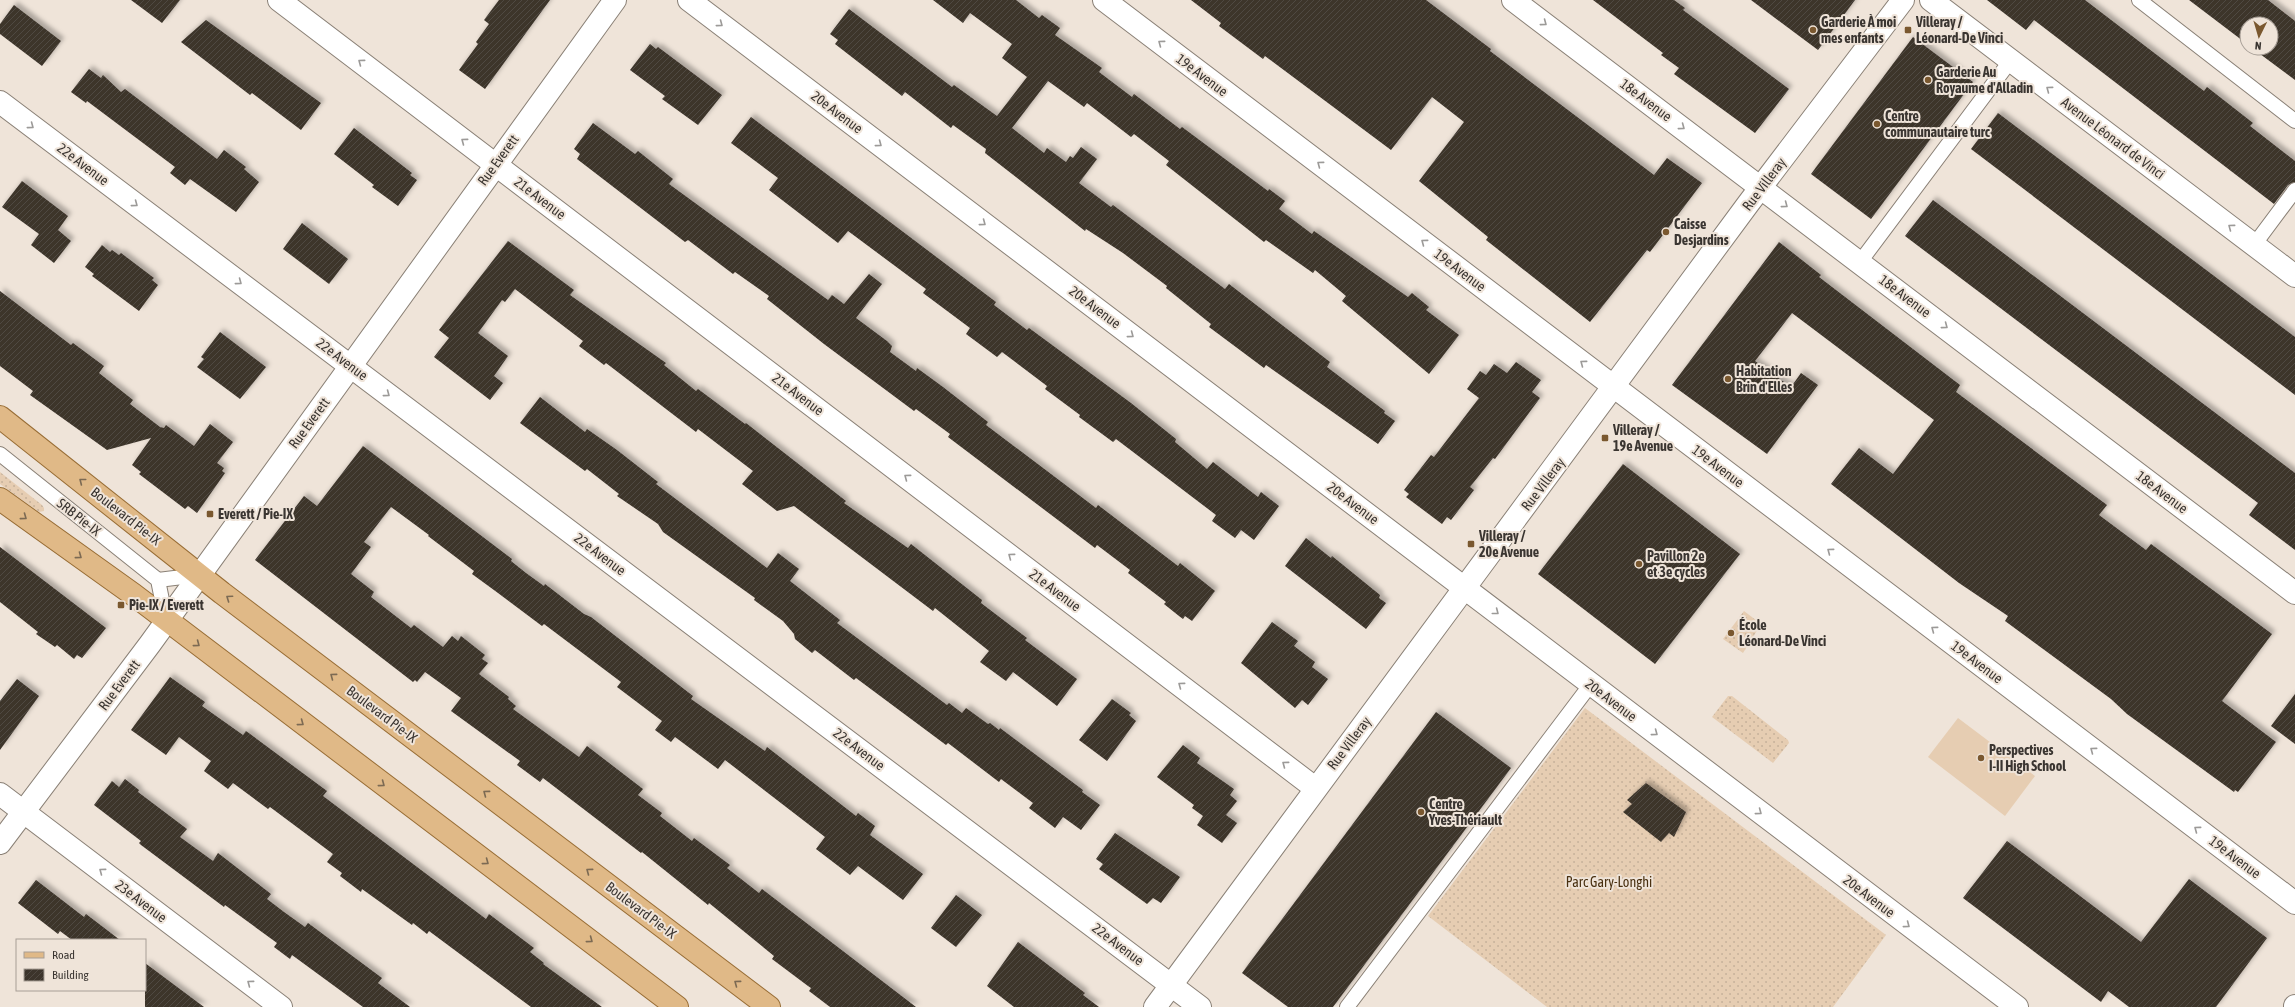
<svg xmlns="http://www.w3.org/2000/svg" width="2295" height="1007" font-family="'Asap Condensed',sans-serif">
  <defs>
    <pattern id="grass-dots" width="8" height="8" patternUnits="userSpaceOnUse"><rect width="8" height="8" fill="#e6cdb2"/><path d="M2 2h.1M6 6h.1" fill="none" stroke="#c6b19a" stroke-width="1.8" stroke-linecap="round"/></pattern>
    <pattern id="building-hatch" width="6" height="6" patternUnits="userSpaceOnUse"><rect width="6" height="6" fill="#3c342b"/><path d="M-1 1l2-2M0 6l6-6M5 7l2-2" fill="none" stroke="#504942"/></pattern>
    <filter id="shadow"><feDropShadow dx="3.5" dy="-3.5" stdDeviation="2" flood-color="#0004"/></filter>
  </defs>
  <rect width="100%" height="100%" fill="#efe4d9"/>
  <!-- grass -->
  <g fill="url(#grass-dots)">
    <path d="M0 472 42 505 44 508V511L39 512 0 484Z"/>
    <path d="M1744 611 1761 624 1743 653 1723 639Z"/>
    <path d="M1728 696H1732L1788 740 1789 743 1773 763 1712 717Z"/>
    <path d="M1585 708 1886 935 1833 1007H1547L1428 916Z"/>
  </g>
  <!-- pitch -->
  <path fill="#e6cdb2" d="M1958 718 2035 776 2005 816 1928 757Z"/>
  <!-- building -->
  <g fill="url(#building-hatch)" filter="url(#shadow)">
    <path d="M131 0H180L162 23Z"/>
    <path d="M499 0H550L485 89 459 70 478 44 476 42 489 24 484 20Z"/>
    <path d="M933 0H1016L1039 18 1042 15 1060 28 1055 35 1102 68 1099 72 1132 97 1134 94 1180 129 1182 127 1268 191 1269 189 1285 201 1279 209 1312 234 1314 231 1408 297 1412 293 1429 307 1426 310 1459 335 1429 374 1342 301 1346 296 1315 270 1313 273 1266 240 1264 242 1166 165 1169 161 1134 134 1131 137 1087 103 1084 107 1048 81 1012 128 1044 153 1047 148 1066 162 1070 156 1073 158 1081 147 1097 159 1079 183 1111 207 1113 205 1225 289 1229 284 1330 362 1327 367 1385 411 1384 413 1395 421 1378 444 1266 365 1264 368 1209 327 1211 324 1166 288 1167 286 1123 253 1086 229 1085 231 985 153 986 149 953 125 951 128 905 92 902 96 835 44 838 40 830 34 849 9 952 87 954 85 997 116 1027 77 1002 58 1012 44 970 13 963 23Z"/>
    <path d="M1191 0H1426L1491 49 1490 51 1654 175 1667 158 1702 183 1650 252 1647 250 1590 322 1486 240 1488 237 1419 181 1464 122 1432 97 1391 150 1265 56 1263 59 1219 26 1221 23Z"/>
    <path d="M1593 0H1674L1685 8 1683 10 1789 89 1755 133 1674 74 1679 68 1661 55 1663 53Z"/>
    <path d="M1751 0H1855L1818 50Z"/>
    <path d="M1987 0H2085L2204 91 2207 87 2253 123 2250 126 2295 161V182L2288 185 2274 204 2034 20 2026 30Z"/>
    <path d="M2189 0H2268L2295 21V80L2252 48H2271V24H2247V44Z"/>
    <path d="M14 5 61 41 42 66 0 34V24Z"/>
    <path d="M206 20 321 103 301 130 252 93 250 95 181 42Z"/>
    <path d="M1913 37 1973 82 1871 219 1811 174Z"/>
    <path d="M650 44 656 49 658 47 722 95 698 125 662 99 665 96 630 70Z"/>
    <path d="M89 69 101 78 103 75 121 92 125 89 217 159 224 150 246 167 244 169 259 182 236 212 190 179 185 185 170 173 175 167 87 101 86 103 71 92Z"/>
    <path d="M1998 113 2295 337V395L1971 149Z"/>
    <path d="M751 117 996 302 994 305 1027 330 1029 328 1131 403 1176 439 1175 442 1207 469 1213 462 1258 497 1261 492 1279 506 1254 540 1241 530 1235 538 1212 521 1216 515 1116 439 1113 442 1079 417 1080 415 1045 389 1047 386 1002 352 997 357 966 334 970 328 923 293 926 289 848 231 838 243 769 190 778 178 731 143Z"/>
    <path d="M593 123 635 154 638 151 673 179 669 184 828 300 832 295 844 304 869 274 882 284 856 318 887 341 892 346 890 352 916 371 917 368 943 387 988 422 986 425 1096 508 1098 505 1178 566 1180 563 1215 591 1192 621 1185 616 1183 619 1179 616 1164 604 1166 602 1128 573 1130 570 1097 545 1095 548 948 437 950 434 916 409 914 411 824 344 767 299 769 296 735 272 733 274 688 240 685 242 577 159 580 154 574 149Z"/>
    <path d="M354 128 412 173 410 175 417 180 398 206 372 187 374 185 334 154Z"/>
    <path d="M22 181 68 216 58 230 71 241 54 263 31 245 39 234 2 207Z"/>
    <path d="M1933 200 2295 473V550L2249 515 2258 503 1905 236Z"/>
    <path d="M302 223 348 259 329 284 283 249Z"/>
    <path d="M508 241 574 290 570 295 666 363 664 365 696 391 698 389 745 424 746 423 846 501 844 503 908 548 911 544 982 600 981 603 1027 638 1025 640 1077 679 1057 706 1013 672 1006 681 980 662 989 651 935 608 933 611 794 506 777 511 742 484 753 471 698 429 696 432 606 363 604 365 579 346 583 341 515 289 505 302 502 300 478 333 508 356 494 376 503 383 490 400 434 357 449 338 439 330Z"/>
    <path d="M1779 242 1821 275 1819 277 1960 385 1956 392 2107 505 2099 515 2146 550 2151 544 2272 634 2222 701 2276 742 2238 792 2235 790 2234 792 2127 714 2111 699 2005 621 2008 616 1959 583 1831 484 1859 448 1893 474 1934 420 1792 313 1755 361 1791 387 1801 373 1818 385 1767 454 1672 385Z"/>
    <path d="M102 245 110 252 112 250 119 255 121 253 154 278 152 280 158 285 139 311 92 276 94 274 85 267Z"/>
    <path d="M0 291 71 345 73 343 104 366 99 373 133 400 130 404 160 427 164 428 166 425 194 446 210 424 233 442 217 463 224 468 222 471 225 473 197 513 188 506 185 509 139 474 141 472 132 465 151 438 107 450 30 395 33 391 0 366Z"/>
    <path d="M220 332 266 367 240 399 197 367 204 359 201 357Z"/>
    <path d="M1516 362 1541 380 1532 392 1540 398 1495 459 1493 458 1470 487 1474 490 1451 520 1447 517 1442 524 1406 497 1409 494 1404 490 1431 455 1434 457 1479 398 1467 389 1480 371 1486 375 1494 364 1507 373Z"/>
    <path d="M540 397 585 432 587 429 617 450 658 482 656 484 767 568 778 553 799 569 790 581 840 620 837 623 947 705 949 703 962 713 966 708 988 724 990 723 999 730 1000 728 1083 790 1082 792 1100 805 1081 830 1063 817 1055 828 1029 808 1033 803 1001 779 999 782 948 743 946 745 856 678 854 680 815 650 812 653 795 639 794 634 783 621 754 600 755 598 663 532 658 524 617 496 619 494 587 469 585 471 520 423Z"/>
    <path d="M363 446 512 559 511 561 526 573 544 586 545 584 584 614 591 617 693 696 691 699 765 751 767 747 856 816 858 813 875 826 870 835 923 874 903 900 858 866 850 875 816 849 825 837 725 760 718 769 675 737 671 742 655 730 662 721 617 687 621 682 544 624 542 626 498 593 472 574 474 571 428 536 429 535 391 507 364 542 371 547 351 574 374 592 371 597 411 628 414 625 443 647 452 636 458 641 461 636 485 655 482 659 488 663 479 674 509 697 508 699 516 706 513 709 579 757 587 746 643 789 638 795 662 813 660 816 692 841 694 838 730 865 727 868 759 893 762 889 916 1007H830L809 991 811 988 808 986 772 959 774 956 709 903 708 905 642 852 641 853 543 778 540 782 517 765 520 761 451 711 461 698 425 672 417 682 415 680 413 682 255 560 304 496 317 506Z"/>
    <path d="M1623 464 1740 554 1655 664 1538 574Z"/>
    <path d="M1306 538 1331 558 1332 556 1380 595 1379 598 1386 603 1366 629 1285 566Z"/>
    <path d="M0 547 106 628 82 658 77 655 74 659 57 645 55 647 36 634 38 632 0 602Z"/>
    <path d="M1272 622 1298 641 1294 646 1315 662 1312 667 1328 679 1308 705 1302 700 1295 708 1241 663Z"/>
    <path d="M170 677 205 702 202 706 243 735 246 731 327 791 323 796 486 919 489 914 534 948 530 952 544 963 543 964 602 1007H531L429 931 427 934 413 923 412 925 362 889 361 892 340 876 342 873 327 862 333 854 270 807 268 809 233 783 228 789 204 771 211 761 179 737 166 755 131 730Z"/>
    <path d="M17 679 39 696 0 750V701Z"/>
    <path d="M2295 694V744L2271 726Z"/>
    <path d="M1112 699 1131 713 1129 715 1136 721 1107 761 1079 740Z"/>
    <path d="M1436 712 1511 768 1333 1007H1288L1242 973Z"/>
    <path d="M1183 745 1200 758 1197 763 1234 789 1230 795 1237 801 1226 815 1237 823 1222 843 1197 825 1203 816 1192 808 1194 805 1157 777Z"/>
    <path d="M125 779 139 790 138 792 187 829 180 837 213 861 218 853 271 894 267 899 284 912 305 927 308 923 382 978 378 983 410 1007H363L292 955 290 959 274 947 277 943 225 905 224 907 141 845 139 843 141 841 94 805 112 781 119 787Z"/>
    <path d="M1646 783 1686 812 1674 837 1669 833 1661 842 1623 812 1632 804 1627 800Z"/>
    <path d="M1115 833 1180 877 1161 903 1153 898 1147 904 1099 869 1103 864 1096 859Z"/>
    <path d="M2007 841 2141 942 2189 879 2267 938 2216 1007H2129L2108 991 2101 1002 1963 898Z"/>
    <path d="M36 880 84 917 86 914 120 940H72L60 931 58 934 18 903Z"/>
    <path d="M956 895 982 915 956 947 931 928Z"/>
    <path d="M1018 942 1085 993 1083 995 1099 1007H1014L987 986Z"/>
    <path d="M145 963 204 1007H145Z"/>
  </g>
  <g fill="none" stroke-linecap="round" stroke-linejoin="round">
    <defs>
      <g id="lane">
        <path d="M2139 0 2295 121"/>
        <path d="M2254 245 2295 190"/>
        <path d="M1860 262 2011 60"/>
        <path d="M0 454 158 580 166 620"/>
        <path d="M158 580 199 575"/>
        <path d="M1347 1007 1591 684"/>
      </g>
      <g id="street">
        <path d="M279 0 1315 788"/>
        <path d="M689 0 2017 1007"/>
        <path d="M1104 0 2295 903"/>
        <path d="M1513 0 2295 593"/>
        <path d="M1931 0 2295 276"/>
        <path d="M0 102 1200 1007"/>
        <path d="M0 794 281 1007"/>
        <path d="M0 843 150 644 615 0"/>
        <path d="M1155 1007 1748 204 1903 0"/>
      </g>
      <path id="secondary" d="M2295 1007V1006"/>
      <g id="primary">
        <path d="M0 417 222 593 769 1007"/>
        <path d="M0 499 134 595 677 1007"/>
      </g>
    </defs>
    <!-- lane casing -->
    <use href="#lane" stroke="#8a8076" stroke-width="16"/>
    <!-- street casing -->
    <use href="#street" stroke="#8a8076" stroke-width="24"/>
    <!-- secondary casing -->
    <use href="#secondary" stroke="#8a8076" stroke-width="24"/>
    <!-- primary casing -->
    <use href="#primary" stroke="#986d35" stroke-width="24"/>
    <!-- lane -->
    <use href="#lane" stroke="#fff" stroke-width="14"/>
    <!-- street -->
    <use href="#street" stroke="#fff" stroke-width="22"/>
    <!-- secondary -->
    <use href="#secondary" stroke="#fff" stroke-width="22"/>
    <!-- primary -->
    <use href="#primary" stroke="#e0b987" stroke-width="22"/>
  </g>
  <!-- one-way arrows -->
  <defs><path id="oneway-chevron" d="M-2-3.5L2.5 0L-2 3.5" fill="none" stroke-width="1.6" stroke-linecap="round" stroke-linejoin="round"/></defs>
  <g stroke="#9c9a98">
    <use href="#oneway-chevron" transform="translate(1544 23) rotate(37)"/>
    <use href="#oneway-chevron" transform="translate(720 24) rotate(37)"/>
    <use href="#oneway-chevron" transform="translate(1161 43) rotate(-143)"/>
    <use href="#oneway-chevron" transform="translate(361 62) rotate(-143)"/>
    <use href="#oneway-chevron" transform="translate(2049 89) rotate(-143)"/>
    <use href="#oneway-chevron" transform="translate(31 126) rotate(37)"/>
    <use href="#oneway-chevron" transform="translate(1682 127) rotate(37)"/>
    <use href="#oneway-chevron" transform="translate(464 141) rotate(-143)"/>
    <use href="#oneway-chevron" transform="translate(879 144) rotate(37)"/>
    <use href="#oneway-chevron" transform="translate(1320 164) rotate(-143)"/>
    <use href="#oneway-chevron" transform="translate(135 204) rotate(37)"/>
    <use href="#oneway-chevron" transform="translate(1785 205) rotate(37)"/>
    <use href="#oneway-chevron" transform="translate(983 223) rotate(37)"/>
    <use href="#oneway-chevron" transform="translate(2231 227) rotate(-143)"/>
    <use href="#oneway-chevron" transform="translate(1424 242) rotate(-143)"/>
    <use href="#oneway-chevron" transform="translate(239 282) rotate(37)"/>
    <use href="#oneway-chevron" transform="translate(1945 326) rotate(37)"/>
    <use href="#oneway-chevron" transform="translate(1131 335) rotate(37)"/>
    <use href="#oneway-chevron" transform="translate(1583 363) rotate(-143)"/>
    <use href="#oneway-chevron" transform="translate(387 394) rotate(37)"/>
    <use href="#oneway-chevron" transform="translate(907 477) rotate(-143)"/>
    <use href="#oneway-chevron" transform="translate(1830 551) rotate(-143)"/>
    <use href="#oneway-chevron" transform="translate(1011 556) rotate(-143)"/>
    <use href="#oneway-chevron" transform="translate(1496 612) rotate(38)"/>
    <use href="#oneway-chevron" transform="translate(1934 629) rotate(-143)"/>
    <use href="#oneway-chevron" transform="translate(1181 685) rotate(-143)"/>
    <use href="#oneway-chevron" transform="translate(1655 733) rotate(37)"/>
    <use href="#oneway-chevron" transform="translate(2093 750) rotate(-143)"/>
    <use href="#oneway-chevron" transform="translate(1285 764) rotate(-143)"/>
    <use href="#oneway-chevron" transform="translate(1759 812) rotate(37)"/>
    <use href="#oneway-chevron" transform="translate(2197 829) rotate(-143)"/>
    <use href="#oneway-chevron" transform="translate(102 871) rotate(-143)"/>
    <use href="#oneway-chevron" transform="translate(1907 925) rotate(37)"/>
    <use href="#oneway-chevron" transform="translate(250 983) rotate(-143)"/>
  </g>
  <g stroke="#7c6a53">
    <use href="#oneway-chevron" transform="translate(82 481) rotate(-142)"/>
    <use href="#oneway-chevron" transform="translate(24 517) rotate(36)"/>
    <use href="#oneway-chevron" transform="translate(79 556) rotate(36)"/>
    <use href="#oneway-chevron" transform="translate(229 598) rotate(-145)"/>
    <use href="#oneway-chevron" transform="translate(197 644) rotate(37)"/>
    <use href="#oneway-chevron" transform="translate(333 676) rotate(-143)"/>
    <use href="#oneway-chevron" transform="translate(301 723) rotate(37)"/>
    <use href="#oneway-chevron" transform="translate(382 784) rotate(37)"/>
    <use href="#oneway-chevron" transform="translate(486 793) rotate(-143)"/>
    <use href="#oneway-chevron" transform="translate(486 862) rotate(37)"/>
    <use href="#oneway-chevron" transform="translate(589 871) rotate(-143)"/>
    <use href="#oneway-chevron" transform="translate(590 940) rotate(37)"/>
    <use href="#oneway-chevron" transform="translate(737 983) rotate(-143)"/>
  </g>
  <!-- markers -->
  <g fill="#7a582f" stroke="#efe4d9" stroke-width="1.5">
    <circle cx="1813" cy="30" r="4"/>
    <rect x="1904" y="26" width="8" height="8" rx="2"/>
    <circle cx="1928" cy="80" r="4"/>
    <circle cx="1877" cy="124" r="4"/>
    <circle cx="1666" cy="232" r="4"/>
    <circle cx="1728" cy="379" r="4"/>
    <rect x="1601" y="434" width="8" height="8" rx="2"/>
    <rect x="206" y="510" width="8" height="8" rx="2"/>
    <rect x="1467" y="540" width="8" height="8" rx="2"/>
    <circle cx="1639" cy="564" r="4"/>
    <rect x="117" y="601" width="8" height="8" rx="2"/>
    <circle cx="1731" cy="633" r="4"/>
    <circle cx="1981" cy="758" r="4"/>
    <circle cx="1421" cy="812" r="4"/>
  </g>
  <g text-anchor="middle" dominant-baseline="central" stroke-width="4" stroke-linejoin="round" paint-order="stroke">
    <!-- poi labels -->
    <g font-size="14" font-weight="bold" fill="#3a3531" stroke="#efe4d9" text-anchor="start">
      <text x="1821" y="22">Garderie À moi<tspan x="1821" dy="16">mes enfants</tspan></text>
      <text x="1916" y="22">Villeray /<tspan x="1916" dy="16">Léonard-De Vinci</tspan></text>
      <text x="1936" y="72">Garderie Au<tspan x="1936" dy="16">Royaume d'Alladin</tspan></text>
      <text x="1885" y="116">Centre<tspan x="1885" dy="16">communautaire turc</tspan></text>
      <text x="1674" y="224">Caisse<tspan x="1674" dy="16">Desjardins</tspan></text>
      <text x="1736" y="371">Habitation<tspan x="1736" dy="16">Brin d'Elles</tspan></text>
      <text x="1613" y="430">Villeray /<tspan x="1613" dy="16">19e Avenue</tspan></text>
      <text x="218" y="514">Everett / Pie-IX</text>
      <text x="1479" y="536">Villeray /<tspan x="1479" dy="16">20e Avenue</tspan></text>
      <text x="1647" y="556">Pavillon 2e<tspan x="1647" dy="16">et 3e cycles</tspan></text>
      <text x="129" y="605">Pie-IX / Everett</text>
      <text x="1739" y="625">École<tspan x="1739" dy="16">Léonard-De Vinci</tspan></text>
      <text x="1989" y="750">Perspectives<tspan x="1989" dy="16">I-II High School</tspan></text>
      <text x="1429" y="804">Centre<tspan x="1429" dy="16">Yves-Thériault</tspan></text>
    </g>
    <!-- street labels -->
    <g font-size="14" fill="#3a3531" stroke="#efe4d9">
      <text transform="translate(1202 75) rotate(37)">19e Avenue</text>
      <text transform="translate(1646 100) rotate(37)">18e Avenue</text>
      <text transform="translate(837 112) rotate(37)">20e Avenue</text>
      <text transform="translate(2113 138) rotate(37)">Avenue Léonard de Vinci</text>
      <text transform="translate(498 160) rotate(-54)">Rue Everett</text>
      <text transform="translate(83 164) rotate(37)">22e Avenue</text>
      <text transform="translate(1764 184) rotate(-53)">Rue Villeray</text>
      <text transform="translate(540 198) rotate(37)">21e Avenue</text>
      <text transform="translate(1460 270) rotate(37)">19e Avenue</text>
      <text transform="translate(1905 296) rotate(37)">18e Avenue</text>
      <text transform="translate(1095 307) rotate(37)">20e Avenue</text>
      <text transform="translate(342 359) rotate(37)">22e Avenue</text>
      <text transform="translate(798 394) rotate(37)">21e Avenue</text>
      <text transform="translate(309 423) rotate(-54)">Rue Everett</text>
      <text transform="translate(1718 466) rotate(37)">19e Avenue</text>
      <text transform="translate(1543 484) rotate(-53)">Rue Villeray</text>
      <text transform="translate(2162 492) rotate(37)">18e Avenue</text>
      <text transform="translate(1353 503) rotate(37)">20e Avenue</text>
      <text transform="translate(126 516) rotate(38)">Boulevard Pie-IX</text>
      <text transform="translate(79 517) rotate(38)">SRB Pie-IX</text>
      <text transform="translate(600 554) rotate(37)">22e Avenue</text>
      <text transform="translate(1055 590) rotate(37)">21e Avenue</text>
      <text transform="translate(1977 662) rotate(37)">19e Avenue</text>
      <text transform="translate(119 685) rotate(-53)">Rue Everett</text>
      <text transform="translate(1611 700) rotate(37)">20e Avenue</text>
      <text transform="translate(382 714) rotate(37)">Boulevard Pie-IX</text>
      <text transform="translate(1349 743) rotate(-53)">Rue Villeray</text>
      <text transform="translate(859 749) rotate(37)">22e Avenue</text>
      <text transform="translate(2235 857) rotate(37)">19e Avenue</text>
      <text transform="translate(1869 896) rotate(37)">20e Avenue</text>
      <text transform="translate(141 901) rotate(37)">23e Avenue</text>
      <text transform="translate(641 910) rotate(37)">Boulevard Pie-IX</text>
      <text transform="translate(1118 944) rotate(37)">22e Avenue</text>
    </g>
    <!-- park labels -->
    <g font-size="14" fill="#493010" stroke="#efe4d9">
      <text x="1609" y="882">Parc Gary-Longhi</text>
    </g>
  </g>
  <!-- legend -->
  <rect x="16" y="939" width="130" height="52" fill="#efe4d9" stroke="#a79e96"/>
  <rect x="24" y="952" width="20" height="6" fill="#e0b987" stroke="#a79e96"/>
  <text x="52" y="959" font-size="12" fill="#3a3531">Road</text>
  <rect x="24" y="969" width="20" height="12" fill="url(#building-hatch)" stroke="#a79e96"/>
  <text x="52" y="979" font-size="12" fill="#3a3531">Building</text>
  <!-- north arrow -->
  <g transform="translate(2259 36) rotate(185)"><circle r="19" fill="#efe4d9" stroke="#a79e96"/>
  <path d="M0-3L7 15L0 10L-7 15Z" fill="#7a582f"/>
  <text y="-6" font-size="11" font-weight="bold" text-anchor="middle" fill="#3a3531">N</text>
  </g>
</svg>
